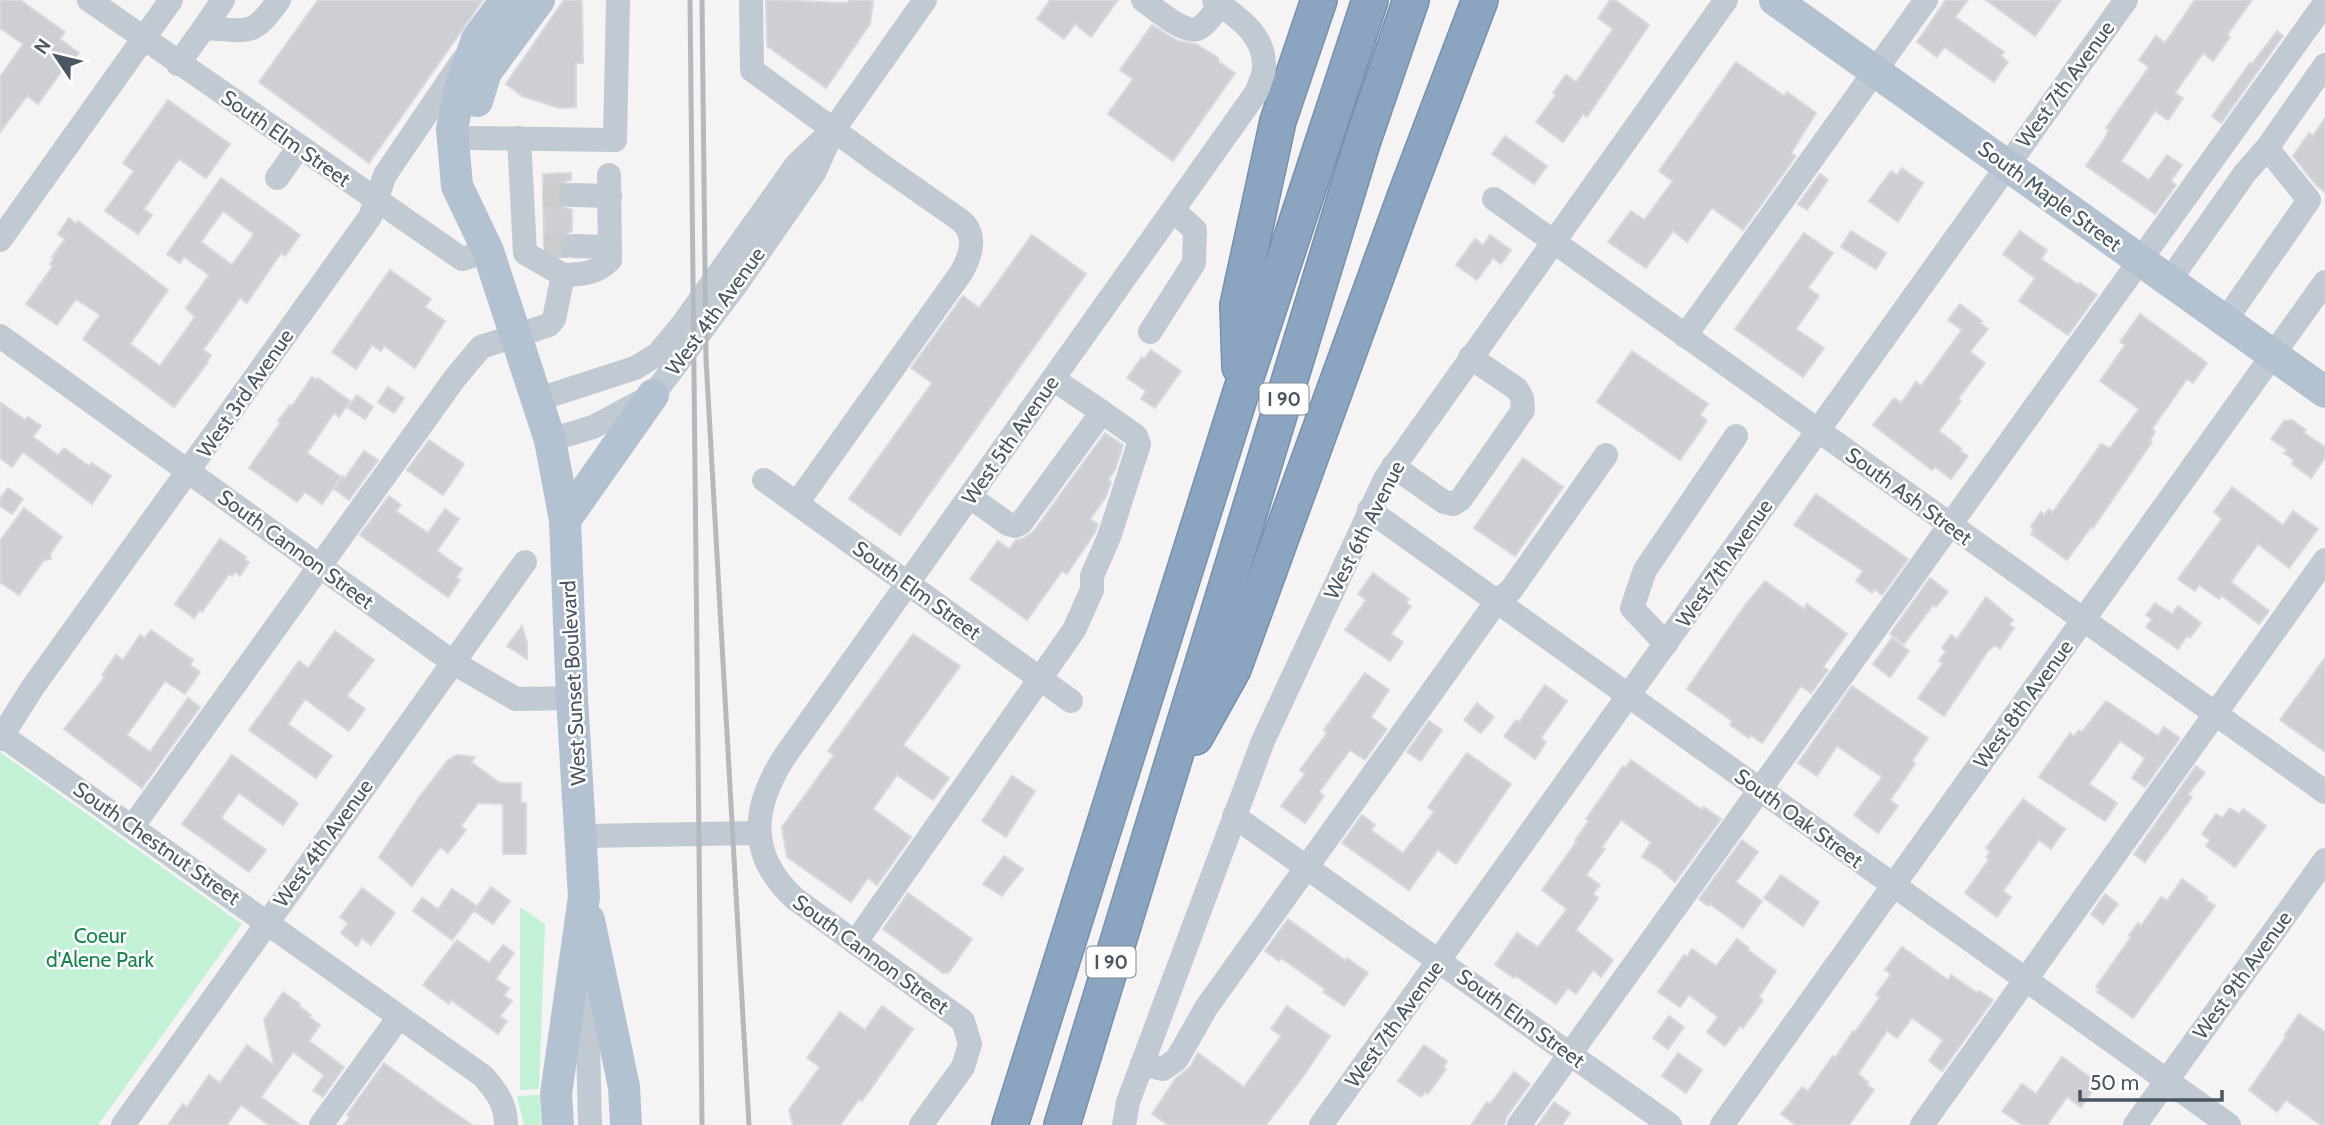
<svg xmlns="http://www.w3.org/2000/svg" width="2325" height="1125" font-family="Cabin,sans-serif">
  <rect width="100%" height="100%" fill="#f5f3f3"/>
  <!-- green -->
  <g fill="#c3f1d5">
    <path d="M0 752 242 924 98 1125H0Z"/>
    <path d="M520 907 545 924 539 1089 520 1090Z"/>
    <path d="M540 1095 541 1125H524L517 1096Z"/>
  </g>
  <!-- building -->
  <g fill="#cdcfd5" stroke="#d7d9de" stroke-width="2" fill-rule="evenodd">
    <path d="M0 0H20L65 32 60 39 79 53 64 73 62 71 38 104 27 96 0 132V77L23 44 0 28Z"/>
    <path d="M318 0H483L369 163 259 82Z"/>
    <path d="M564 0H582L583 63H576V107L559 108 522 96 506 84Z"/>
    <path d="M766 0 848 3 849 0H873L870 24 826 88 767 46Z"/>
    <path d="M1050 0H1118L1091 37 1075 24 1064 39 1037 19Z"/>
    <path d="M1610 0H1615L1649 25 1587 117 1583 114 1563 142 1536 122 1556 95 1553 93 1566 75 1576 82 1613 29 1598 18Z"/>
    <path d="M1946 0H1968L1955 17 2004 52 2001 56 2008 62 1994 82 1944 47 1937 57 1917 42Z"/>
    <path d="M1986 0H2061L2035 36Z"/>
    <path d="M2195 0H2252L2227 35 2230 37 2213 61 2203 53 2175 93 2183 98 2168 120 2155 111 2121 161 2149 180 2167 155 2182 165 2171 181 2176 185 2155 214 2086 166 2105 138 2109 130 2106 128 2149 67 2139 60 2156 36 2165 43Z"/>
    <path d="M1152 25 1178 41 1196 44 1218 58 1219 62 1235 73 1173 161 1108 114 1133 79 1120 70Z"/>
    <path d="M2277 31 2283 36 2221 123 2212 116 2250 63 2252 64Z"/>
    <path d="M1736 62 1784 96 1787 92 1816 113 1791 153 1796 156 1743 230 1712 208 1687 242 1673 231 1646 268 1608 242 1631 211 1644 220 1673 181 1659 171Z"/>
    <path d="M168 100 230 144 206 178 179 159 144 209 152 215 138 234 105 211 134 171 123 163Z"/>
    <path d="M2325 118V192L2317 186 2293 156 2309 133 2313 136Z"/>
    <path d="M1505 136 1547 166 1534 184 1492 154Z"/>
    <path d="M1902 168 1923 183 1898 222 1869 201 1891 171 1897 175Z"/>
    <path d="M571 173V180L563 182 556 194 558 201 563 207 572 210V231L561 238 558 246 561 254H557L544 247 543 174Z"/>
    <path d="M1820 174 1828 180 1807 210 1798 204Z"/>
    <path d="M221 178 300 235 285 256 281 253 247 303 240 298 203 350 211 355 207 361 208 362 174 407 83 339 100 315 76 299 57 325 26 304 53 266 50 264 54 258 52 257 65 239 58 234 69 218 76 224 78 221 168 290 130 344 160 366 195 317 186 308 209 275 184 257 180 263 167 254ZM223 211 254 234 232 265 201 242Z"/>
    <path d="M1851 231 1886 253 1876 269 1841 247Z"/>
    <path d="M2020 231 2047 250 2041 259 2079 285 2080 283 2097 295 2068 335 2019 301 2035 278 2003 254Z"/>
    <path d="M1804 233 1833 253 1808 288 1819 296 1796 329 1824 348 1803 377 1735 329Z"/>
    <path d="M1032 235 1086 274 900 535 849 499 932 383 911 368 963 296 979 308Z"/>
    <path d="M1490 235 1511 250 1501 264 1493 258 1477 280 1456 265 1475 239 1483 245Z"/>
    <path d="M390 270 431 299 425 307 445 321 415 368 384 346 381 351 372 345 356 369 332 352Z"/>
    <path d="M1960 304 1982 321 1980 323 1988 329 1970 352 1985 363 1958 399 1961 401 1939 431 1962 449 1960 451 1968 456 1951 479 1935 467 1932 470 1873 425 1894 398 1901 403 1916 382 1921 386 1962 330 1948 320Z"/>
    <path d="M2140 314 2207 363 2193 383 2187 379 2152 429 2155 432 2150 440 2152 442 2093 528 2091 527 2067 560 2031 534 2034 529 2031 526 2041 512 2044 515 2049 509 2053 512 2101 444 2110 448 2139 409 2100 381 2125 345 2120 342Z"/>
    <path d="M1151 350 1181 371 1155 408 1141 399 1146 391 1127 378 1142 357 1144 359Z"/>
    <path d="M1632 351 1708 404 1700 415 1707 421 1680 460 1597 402Z"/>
    <path d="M312 377 316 380 318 378 350 401 339 417 334 413 307 453 341 477 322 504 305 492 297 502 249 468 280 423 278 421 290 405 292 406Z"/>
    <path d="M388 387 404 398 394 413 378 402Z"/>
    <path d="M357 395 373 407 365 419 348 408Z"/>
    <path d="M0 402 25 420 28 417 41 426 33 437 58 455 64 448 89 466 92 463 111 476 92 504 23 452 12 467 0 458Z"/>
    <path d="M2292 420 2306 430 2304 433 2325 447V458L2311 478 2292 464 2294 460 2284 453 2287 450 2271 439 2284 421Z"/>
    <path d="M1105 433 1123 445 1115 470 1108 480 1111 482 1106 497 1090 519 1098 524 1095 532 1067 574 1062 571 1027 620 970 579 998 541 1009 549 1016 540 1022 539 1033 532Z"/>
    <path d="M429 440 464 464 443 495 407 470Z"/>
    <path d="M364 451 378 460 349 500 334 489 343 476 345 478Z"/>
    <path d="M1523 458 1563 487 1515 556 1474 528Z"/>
    <path d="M2232 487 2283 525 2293 511 2318 529 2289 568 2258 544 2231 582 2269 611 2259 624 2221 595 2219 599 2199 585 2195 591 2178 579 2222 519 2214 512Z"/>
    <path d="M8 488 23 499 12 514 0 506V499Z"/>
    <path d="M1816 494 1908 559 1882 595 1874 589 1872 593 1856 581 1863 571 1794 525Z"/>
    <path d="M389 496 401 505 396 511 428 533 445 509 459 519 437 551 462 569 456 578 460 580 448 597 360 535Z"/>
    <path d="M24 508 62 537 50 554 51 559 44 560 19 595 0 582V541Z"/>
    <path d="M220 539 246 557 244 559 249 562 240 576 235 572 232 576 229 574 202 612 200 610 194 618 175 604Z"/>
    <path d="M1373 573 1409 599 1406 603 1411 606 1391 634 1403 642 1390 661 1345 630 1366 600 1358 594Z"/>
    <path d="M1930 578 1948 592 1936 607 1933 605 1904 644 1890 634Z"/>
    <path d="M1765 581 1804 609 1807 604 1847 634 1823 667 1828 670 1811 693 1801 686 1762 743 1751 735 1749 738 1730 725 1732 721 1687 689 1745 605Z"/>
    <path d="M1986 597 2013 620 2009 625 2014 628 2000 649 1995 645 1988 651 1944 716 1918 698 1943 663 1939 661 1946 651 1942 648 1951 635 1957 639Z"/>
    <path d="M2155 603 2172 614 2178 606 2201 623 2190 638 2187 636 2178 649 2146 627 2152 619 2146 615Z"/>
    <path d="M522 626 527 643V659L507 646Z"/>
    <path d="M151 630 193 660 190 665 200 672 185 694 165 681 127 735 150 752 188 698 200 707 142 788 64 729 105 677 102 675 116 655 123 660 140 635 145 638Z"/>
    <path d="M335 631 374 660 347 696 365 709 349 731 305 699 288 724 332 756 316 778 249 730 299 661 308 668Z"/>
    <path d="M913 634 960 666 903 745 949 778 933 800 897 775 873 809 911 837 877 885 868 878 851 902 787 857 782 827 834 755 828 751Z"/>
    <path d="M1892 638 1909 651 1890 677 1873 664Z"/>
    <path d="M2325 658V752L2280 720Z"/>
    <path d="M1365 673 1389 690 1371 717 1387 729 1365 760 1350 750 1319 792 1324 796 1305 823 1281 806 1305 774 1300 770 1327 733 1324 730Z"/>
    <path d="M1545 685 1567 701 1541 738 1546 742 1535 759 1504 736 1516 720 1519 722Z"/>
    <path d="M1852 686 1928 738 1912 761 1915 764 1890 800 1898 806 1878 833 1854 815 1882 777 1837 746 1817 776 1798 763Z"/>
    <path d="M2106 701 2158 736 2164 727 2180 738 2145 787 2132 778 2145 758 2120 741 2089 784 2117 803 2105 821 2039 777 2070 733 2074 736 2079 730 2082 732Z"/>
    <path d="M1477 703 1494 717 1481 733 1464 720Z"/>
    <path d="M1429 721 1442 730 1421 761 1407 752Z"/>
    <path d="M1467 753 1511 784 1456 864 1438 850 1409 890 1342 843 1362 815 1375 825 1371 830 1403 853 1434 812 1428 807Z"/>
    <path d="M232 755 298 803 283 825 239 793 221 818 266 850 249 872 182 824Z"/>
    <path d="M457 755 475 757 471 762 500 783H521V803H526V854H503V804L478 803 461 826 466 830 448 853 440 847 412 886 379 857 420 796 448 760Z"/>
    <path d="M1631 760 1702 810 1704 807 1721 819 1675 882 1663 872 1664 871 1642 857 1651 842 1621 820 1602 847 1605 849 1586 875 1600 885 1593 894 1598 898 1576 930 1613 960 1601 977 1593 970 1576 994 1568 988 1556 1004 1516 976 1514 978 1495 965 1517 933 1538 947 1567 909 1542 890 1577 841 1575 840 1589 821 1586 819 1623 766 1625 768Z"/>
    <path d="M2196 766 2205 773 2188 794 2192 797 2145 862 2134 854Z"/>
    <path d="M1012 776 1035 791 1006 837 982 821Z"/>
    <path d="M2023 799 2065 829 2051 849 2039 840 2003 891 2011 897 1997 917 1965 893 1989 859 1986 857 1990 852 1986 848Z"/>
    <path d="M2230 808 2239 814 2243 809 2266 826 2235 867 2206 846 2210 840 2202 834 2216 814 2222 818Z"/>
    <path d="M1742 840 1758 852 1736 882 1762 901 1743 928 1710 904 1708 906 1699 899Z"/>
    <path d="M1004 856 1023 869 1002 896 983 884Z"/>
    <path d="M1781 875 1819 902 1803 926 1764 898Z"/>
    <path d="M2182 879 2207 897 2205 899 2215 906 2133 1018 2097 992 2100 989 2096 987 2131 937 2129 935 2138 923 2141 926 2161 897 2167 901Z"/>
    <path d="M491 887 510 901 493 924 474 911Z"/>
    <path d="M362 888 395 913 371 945 362 938 357 946 341 933 348 923 340 917Z"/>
    <path d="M452 889 477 906 452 940 413 911 422 898 438 909Z"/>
    <path d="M908 893 972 939 949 972 943 973 883 929Z"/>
    <path d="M2105 894 2118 904 2103 924 2091 914Z"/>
    <path d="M1288 919 1346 961 1347 958 1368 973 1344 1006 1323 992 1325 989 1281 958 1279 961 1265 951Z"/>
    <path d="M1737 939 1749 948 1748 950 1776 971 1759 997 1763 1000 1743 1028 1740 1026 1725 1046 1707 1032 1718 1017 1689 995 1680 1007 1658 992 1684 955 1687 957 1692 949 1716 966Z"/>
    <path d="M457 940 489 963 503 945 514 953 496 979 509 988 504 996 512 1001 500 1016 507 1021 498 1034 451 1000 449 1004 423 985Z"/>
    <path d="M1902 947 1948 980 1951 975 1977 993 1979 991 1993 1000 1942 1071 1929 1061 1943 1040 1912 1018 1897 1038 1887 1031 1858 1074 1868 1082 1866 1084 1874 1090 1849 1125H1796L1781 1114 1802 1087 1808 1091 1833 1056 1835 1058 1853 1031 1855 1032 1880 997 1876 995 1891 974 1885 970Z"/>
    <path d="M283 992 300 1004 299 1006 311 1015 309 1017 320 1025 309 1041 344 1067 323 1097 313 1091 324 1075 293 1052 261 1097 300 1125H269L241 1105 227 1125H168L183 1104 187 1107 209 1075 220 1083 247 1045 274 1065 264 1020Z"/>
    <path d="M882 1006 913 1029 862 1101 859 1099 840 1125H793L789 1110 820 1067 807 1058 840 1012 865 1030Z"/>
    <path d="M1287 1006 1330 1036 1305 1074 1266 1125H1168L1152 1114 1176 1078 1190 1067 1198 1053 1244 1087 1281 1036 1271 1029Z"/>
    <path d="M2299 1014 2325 1032V1125H2321L2286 1100 2277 1112 2249 1090 2286 1037 2284 1036Z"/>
    <path d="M1669 1016 1684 1027 1668 1049 1653 1038Z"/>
    <path d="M1424 1045 1447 1061 1443 1067 1446 1069 1428 1094 1425 1092 1421 1097 1398 1081Z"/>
    <path d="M1678 1053 1702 1070 1686 1093 1662 1076Z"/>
    <path d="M2062 1057 2098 1083 2081 1107 2067 1097 2047 1125H2022L2002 1111 2022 1084 2036 1094Z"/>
    <path d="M384 1063 447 1108 472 1125H344L350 1117 347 1115Z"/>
    <path d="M1514 1072 1530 1084 1507 1116 1504 1125H1471L1487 1102 1490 1104Z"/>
    <path d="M1554 1102 1570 1113 1562 1125H1538Z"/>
  </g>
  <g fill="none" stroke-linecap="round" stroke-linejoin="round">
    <!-- minor-tunnel -->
    <g stroke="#caccce" stroke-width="24" stroke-dasharray="24 12" stroke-linecap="butt">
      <path d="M543 194 571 195"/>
      <path d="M544 246H573"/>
    </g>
    <defs>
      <g id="highway">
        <path d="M1240 367 1238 305 1278 121 1319 0"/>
        <path d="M1195 737 1233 669 1404 200 1480 0"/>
        <path d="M1010 1125 1241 392 1370 0"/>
        <path d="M1062 1125 1363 140 1411 0"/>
      </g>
    </defs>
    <!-- highway casing -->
    <use href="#highway" stroke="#7690ad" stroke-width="38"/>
    <!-- minor -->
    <g stroke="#c1cad2" stroke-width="24">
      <path d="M89 0 462 259 488 251"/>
      <path d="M223 0 204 28C249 30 251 39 279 0"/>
      <path d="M751 0 752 70 880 164 960 220C978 234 971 256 961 273L797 503"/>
      <path d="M1143 0C1154 8 1184 34 1197 29 1206 26 1214 12 1220 5"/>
      <path d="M178 64 204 28"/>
      <path d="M471 138 615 140 618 0"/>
      <path d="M277 178 299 147"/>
      <path d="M571 195 610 196"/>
      <path d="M1494 199 2325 792"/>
      <path d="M0 240 171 0"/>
      <path d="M573 246 610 247"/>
      <path d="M563 275C583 274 596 274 610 260L609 175"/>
      <path d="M2169 281 2245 173 2267 148"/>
      <path d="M2225 321 2309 200 2267 148 2325 65"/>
      <path d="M1150 332 1194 263 1195 230 1174 211"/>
      <path d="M0 336 454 663 516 699 572 698"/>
      <path d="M1685 336 1926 0"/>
      <path d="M536 400 635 368 658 354 682 325 797 164 834 129 925 0"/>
      <path d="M550 440 593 427 653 395 736 285 814 173 828 142"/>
      <path d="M1393 466 1444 502 1453 504 1461 499 1523 410 1522 398 1517 389 1470 357"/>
      <path d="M764 480 1071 701"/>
      <path d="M970 497 1008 524 1015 526 1021 523 1102 412 1053 379"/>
      <path d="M1369 510 2229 1125"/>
      <path d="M1666 644 1632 608 1645 570 1736 436"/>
      <path d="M0 734 483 1076C497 1092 506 1104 506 1125"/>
      <path d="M0 739 33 687 370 217 385 175 463 60"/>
      <path d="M1234 816 1670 1125"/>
      <path d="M133 826 455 378 481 347 549 325 554 319 563 275 525 253 519 138"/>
      <path d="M581 836 758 833"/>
      <path d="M855 943 1074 630 1092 590V576L1109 537 1139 444 1136 436 1102 412"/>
      <path d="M586 958 590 1125"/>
      <path d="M1142 1064 1163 1069 1177 1059 1206 1008 1497 601 1511 590 1606 455"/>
      <path d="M123 1125 525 562"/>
      <path d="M321 1125 399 1017"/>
      <path d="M921 1125 963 1067 970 1044 963 1021 794 898C747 854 752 807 785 756L1256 93C1259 85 1264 75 1264 67 1265 34 1237 17 1214 0"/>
      <path d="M1124 1125 1128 1102 1263 741 1385 479 1726 0"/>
      <path d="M1321 1125 2126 0"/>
      <path d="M1519 1125 2325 3"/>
      <path d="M1722 1125 2325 282"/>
      <path d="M1922 1125 2325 560"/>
      <path d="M2135 1125 2325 860"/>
    </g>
    <!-- major -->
    <g stroke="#b3c2d1" stroke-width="32">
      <path d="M506 0 477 39 460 90 452 129 457 186 488 251 550 440 565 520 572 698 584 897 556 1094 558 1125"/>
      <path d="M1775 0 2325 392"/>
      <path d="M477 101 486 72 539 0"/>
      <path d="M565 520 653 395"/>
      <path d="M589 920 624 1087 626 1125"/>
    </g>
    <!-- highway -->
    <use href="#highway" stroke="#8ba5c1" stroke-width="35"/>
    <!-- rail -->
    <g stroke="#b5b8bd" stroke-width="5">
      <path d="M690 0 702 1125"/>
      <path d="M702 0 706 359 749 1125"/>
    </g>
  </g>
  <g text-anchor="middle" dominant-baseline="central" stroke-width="5" stroke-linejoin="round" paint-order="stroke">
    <!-- shield labels -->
    <g fill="#fff" stroke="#808990" stroke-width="2">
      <rect x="1259.5" y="383.5" width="49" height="31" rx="5"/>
      <rect x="1086.5" y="946.5" width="49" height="31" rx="5"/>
    </g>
    <g font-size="19" font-weight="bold" fill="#4a5661">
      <text x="1284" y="399">I 90</text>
      <text x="1111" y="962">I 90</text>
    </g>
    <!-- street labels -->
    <g font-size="21" fill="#4a5661" stroke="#fff">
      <text transform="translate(2065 84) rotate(-54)">West 7th Avenue</text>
      <text transform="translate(286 138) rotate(35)">South Elm Street</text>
      <text transform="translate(2050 196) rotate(36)">South Maple Street</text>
      <text transform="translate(715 311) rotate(-54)">West 4th Avenue</text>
      <text transform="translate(245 393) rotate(-55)">West 3rd Avenue</text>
      <text transform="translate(1010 440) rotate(-55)">West 5th Avenue</text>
      <text transform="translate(1909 496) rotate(36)">South Ash Street</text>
      <text transform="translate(1364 530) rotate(-63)">West 6th Avenue</text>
      <text transform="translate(296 549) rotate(36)">South Cannon Street</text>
      <text transform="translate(1724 563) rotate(-55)">West 7th Avenue</text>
      <text transform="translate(917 590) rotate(36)">South Elm Street</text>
      <text transform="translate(573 683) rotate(-93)">West Sunset Boulevard</text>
      <text transform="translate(2023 704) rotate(-54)">West 8th Avenue</text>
      <text transform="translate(1799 818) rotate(36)">South Oak Street</text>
      <text transform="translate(157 843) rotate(35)">South Chestnut Street</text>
      <text transform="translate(323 843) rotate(-54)">West 4th Avenue</text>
      <text transform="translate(871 954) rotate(36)">South Cannon Street</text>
      <text transform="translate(2242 975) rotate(-54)">West 9th Avenue</text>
      <text transform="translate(1521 1018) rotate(36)">South Elm Street</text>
      <text transform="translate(1394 1024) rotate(-54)">West 7th Avenue</text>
    </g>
    <!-- park labels -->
    <g font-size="21" fill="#17864f" stroke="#fff">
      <text x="100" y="935">Coeur<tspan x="100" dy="24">d'Alene Park</tspan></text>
    </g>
  </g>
  <!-- north arrow -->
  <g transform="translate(56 56) rotate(305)" stroke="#ffffff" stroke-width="5" paint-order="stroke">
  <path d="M0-5L12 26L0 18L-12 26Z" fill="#4a5661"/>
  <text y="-10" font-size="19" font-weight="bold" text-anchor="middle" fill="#4a5661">N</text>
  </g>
  <!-- scale -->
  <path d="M2080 1090v10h142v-10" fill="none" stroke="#4a5661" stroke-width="3.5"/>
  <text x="2090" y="1090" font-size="21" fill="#4a5661" stroke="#ffffff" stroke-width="5" paint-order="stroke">50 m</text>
</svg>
